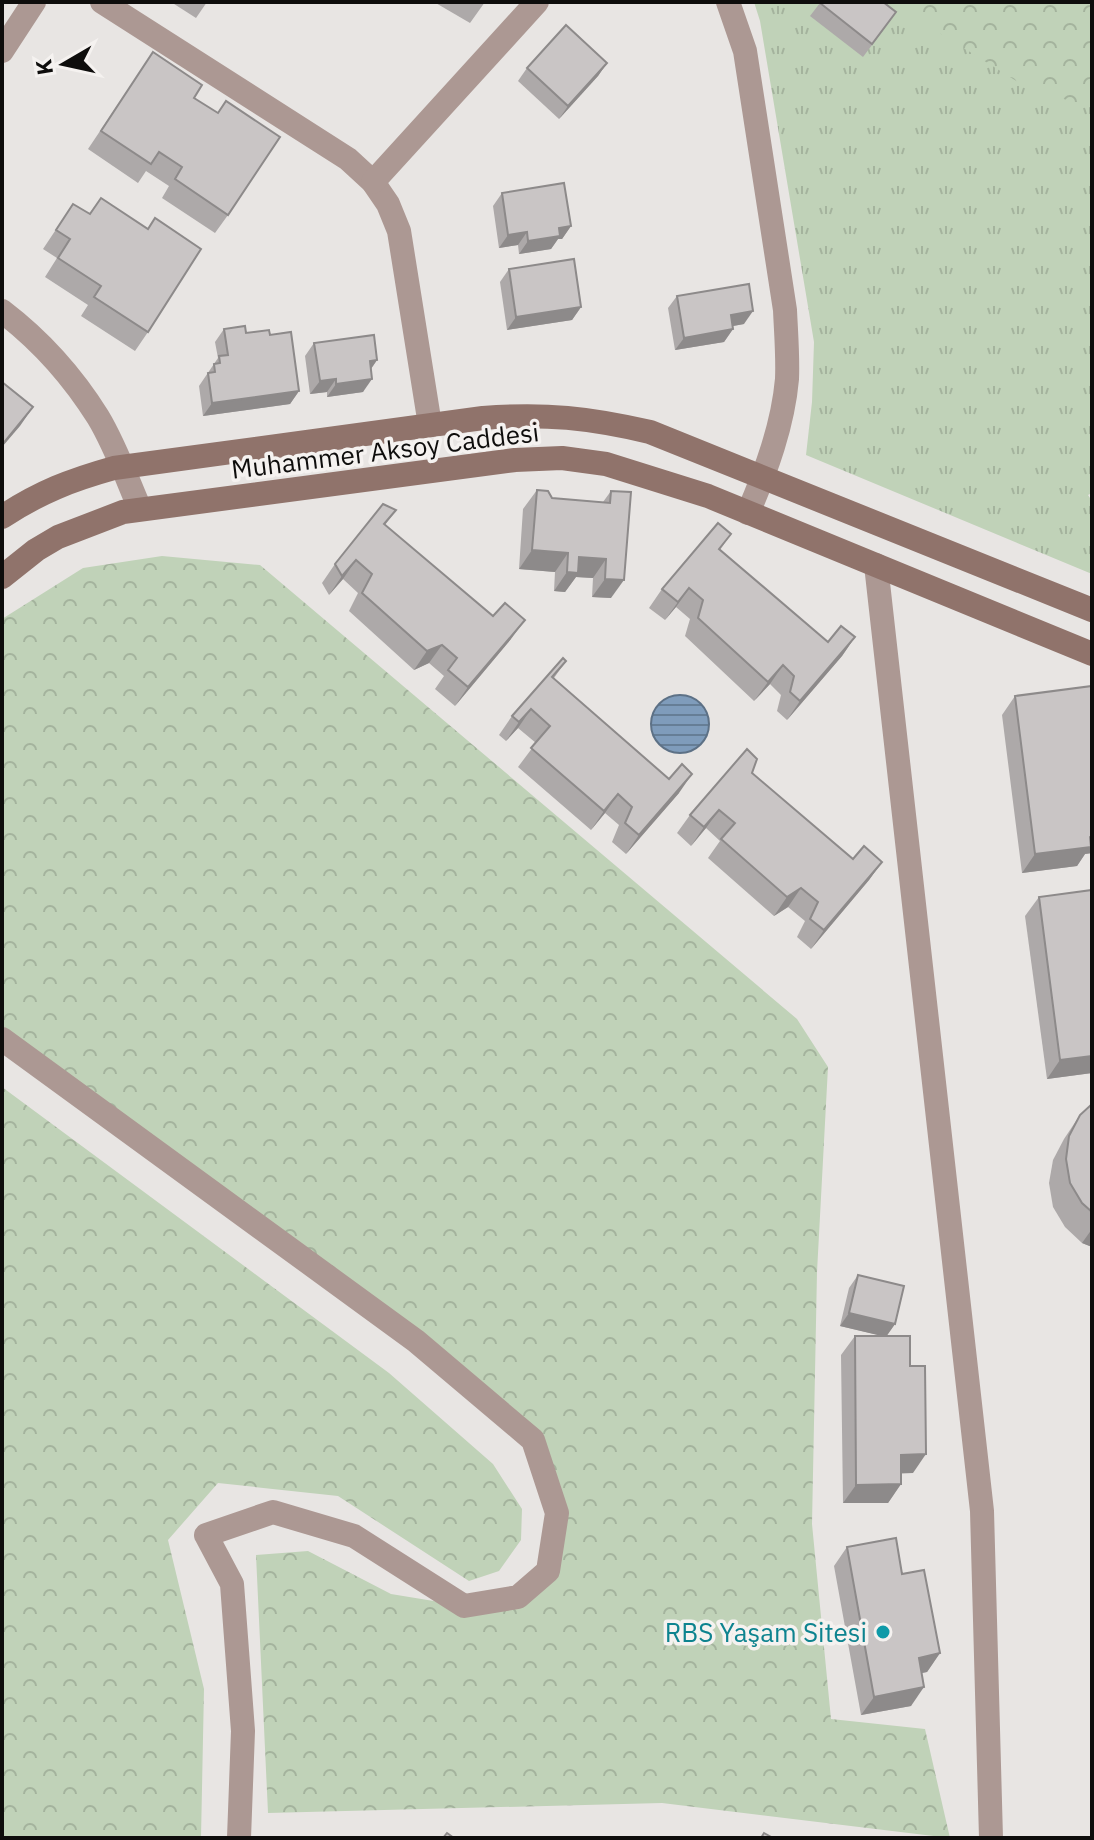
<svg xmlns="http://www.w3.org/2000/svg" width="1094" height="1840" font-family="'IBM Plex Sans',sans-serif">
  <defs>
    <pattern id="grass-tufts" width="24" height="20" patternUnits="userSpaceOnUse" patternTransform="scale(2)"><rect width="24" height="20" fill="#c0d2b8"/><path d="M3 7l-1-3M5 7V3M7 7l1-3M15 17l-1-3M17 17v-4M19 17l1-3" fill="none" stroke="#a4b39d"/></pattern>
    <pattern id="forest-crowns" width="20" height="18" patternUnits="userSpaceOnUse" patternTransform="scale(2)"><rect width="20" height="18" fill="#c0d2b8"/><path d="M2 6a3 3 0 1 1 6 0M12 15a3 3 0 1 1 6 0" fill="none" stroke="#a4b39d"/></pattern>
    <pattern id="water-rules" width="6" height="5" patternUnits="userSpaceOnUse" patternTransform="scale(2)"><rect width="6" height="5" fill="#7f9cbb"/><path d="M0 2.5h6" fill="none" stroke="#667e96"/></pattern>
  </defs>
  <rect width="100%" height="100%" fill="#e8e5e3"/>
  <!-- grass -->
  <path fill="url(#grass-tufts)" d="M754 2H1092V493L1088 495 1092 501V574L806 455 812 402 814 342 760 21Z"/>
  <!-- forest -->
  <g fill="url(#forest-crowns)">
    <path d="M890 2H1092V108L1026 87Z"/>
    <path d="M162 556 260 565 797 1019 828 1067 817 1272 812 1524 831 1719 925 1729 950 1838 662 1803 268 1813 256 1555 308 1551 391 1594 464 1606 518 1597 548 1571 557 1513 533 1440 2 1039V619L83 568Z"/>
    <path d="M2 1087 389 1373 493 1464 522 1509 521 1540 499 1571 469 1581 338 1496 218 1483 168 1540 204 1689 201 1838H2Z"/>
  </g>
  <!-- water -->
  <circle fill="url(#water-rules)" stroke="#5d7186" stroke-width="2" cx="680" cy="724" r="29"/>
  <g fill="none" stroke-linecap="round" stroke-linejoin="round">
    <!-- minor -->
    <g stroke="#ac9893" stroke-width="24">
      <path d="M102 2 348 159 373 182 388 204 399 231 430 425"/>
      <path d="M728 2 745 51 785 310C786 333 788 356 787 379 783 425 766 471 748 513"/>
      <path d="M2 51 34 2"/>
      <path d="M373 182 537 2"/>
      <path d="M2 311C40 340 73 377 98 417 115 445 127 479 140 509"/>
      <path d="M876 565 982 1511 991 1838"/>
      <path d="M2 1039 416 1341 533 1440 557 1513 548 1571 518 1597 464 1606 354 1536 273 1512 206 1535 232 1584 243 1731 239 1838"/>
    </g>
    <!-- secondary -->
    <g stroke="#90736b" stroke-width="24">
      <path d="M2 517C40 492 71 480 114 468L483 418C545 413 590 418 650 432L1092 610"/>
      <path d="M2 577 36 550 58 537 123 512 515 460 562 458 606 464 708 496 1092 654"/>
    </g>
  </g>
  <!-- wall -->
  <g fill="#ada9a9">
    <path d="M171 2H207L196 18Z"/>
    <path d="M434 2H485L470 23Z"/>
    <path d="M820 3 887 25 863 57 810 16Z"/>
    <path d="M153 52 194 98 228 215 215 233 162 198 169 186 146 171 138 183 88 149Z"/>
    <path d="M607 63 598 76 559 119 518 81 527 68Z"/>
    <path d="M502 193 571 226 562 239H558L551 249 519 254 518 245 499 248 493 206Z"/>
    <path d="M101 198 148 332 135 351 81 316 88 305 45 277 57 258 43 249 73 204 89 214Z"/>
    <path d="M509 269 581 307 572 320 507 330 500 282Z"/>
    <path d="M677 296 744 324 733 326V329L724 342 675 350 668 308Z"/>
    <path d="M224 329 270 335 299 391 290 404 203 416 199 386 218 358 215 342Z"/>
    <path d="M314 343 377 360 371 369 363 392 327 397V392L310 394 305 356Z"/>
    <path d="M537 490 552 498 603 502 611 491V598L592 597 593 578 576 577 565 592 554 591 555 572 519 569 523 509Z"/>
    <path d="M396 510 385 525 511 639 455 706 435 689 444 676 429 663 414 670 349 611 358 593 343 579 329 595 322 583 335 564Z"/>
    <path d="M731 534 720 550 828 642 855 637 842 656 787 720 777 711 781 695 770 684 754 701 685 636 690 619 676 607 665 620 649 608 662 589Z"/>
    <path d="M566 661 554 678 679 793 626 854 612 842 619 825 605 813 591 830 518 767 536 743 518 728 506 741 499 735 512 716Z"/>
    <path d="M1092 686V853L1085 854 1077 866 1022 873 1002 715 1015 696Z"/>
    <path d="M752 773 853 859 882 862 869 880 811 949 797 937 805 921 788 907 774 916 708 858 720 841 706 828 691 846 677 833 690 815Z"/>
    <path d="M1092 890V1073L1047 1079 1025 916 1039 897Z"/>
    <path d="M1092 1104V1247L1082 1243 1065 1227 1053 1207 1049 1183 1053 1160 1064 1139 1080 1115Z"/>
    <path d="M858 1275 895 1324 886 1336 913 1473H901V1484L888 1503H843L841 1355 855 1336H883L840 1326 849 1288Z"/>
    <path d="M847 1547 902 1574 940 1653 927 1672 922 1673 911 1706 861 1715 834 1566Z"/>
  </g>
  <!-- shaded-wall -->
  <g fill="#8d8a8a">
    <path d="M607 63 598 76 559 119 568 106Z"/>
    <path d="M571 226 562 239H558L551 249 519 254 528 241 559 228Z"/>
    <path d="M527 232 518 245 499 248 508 235Z"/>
    <path d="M581 307 572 320 507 330 516 317Z"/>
    <path d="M753 311 744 324 722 328 731 315Z"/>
    <path d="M733 329 724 342 675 350 684 338Z"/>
    <path d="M377 360 368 373 370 361Z"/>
    <path d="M336 379 327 392 310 394 320 381Z"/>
    <path d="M372 379 363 392 327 397 336 384Z"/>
    <path d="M299 391 290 404 203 416 212 403Z"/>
    <path d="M33 407 20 426 2 447V445Z"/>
    <path d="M532 550 568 553 555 572 519 569Z"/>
    <path d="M579 557 606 559 593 578 576 577 565 592 554 591 567 572Z"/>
    <path d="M356 560 343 579 329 595 342 576Z"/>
    <path d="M605 579 624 580 611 598 592 597Z"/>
    <path d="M689 588 676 607 665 620 678 602Z"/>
    <path d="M525 620 511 639 455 706 468 687Z"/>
    <path d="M855 637 842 656 787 720 800 701Z"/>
    <path d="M442 645 429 663 414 670 427 651Z"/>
    <path d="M783 665 770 684 754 701 768 682Z"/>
    <path d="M531 709 518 728 506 741 519 722Z"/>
    <path d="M692 774 679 793 626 854 639 835Z"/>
    <path d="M618 794 605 813 591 830 604 811Z"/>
    <path d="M719 810 706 828 691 846 704 827Z"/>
    <path d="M1092 836V853L1085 854 1077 866 1022 873 1035 854Z"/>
    <path d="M882 862 869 880 811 949 824 930Z"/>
    <path d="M801 888 788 907 774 916 787 897Z"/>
    <path d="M1092 1056V1073L1047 1079 1060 1060Z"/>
    <path d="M1092 1229V1247L1082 1243Z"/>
    <path d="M849 1313 895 1324 886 1337 840 1326Z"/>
    <path d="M926 1454 913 1473 888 1474 901 1455Z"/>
    <path d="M901 1484 888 1503H843L856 1485Z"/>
    <path d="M940 1653 927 1672 905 1676 919 1658Z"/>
    <path d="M924 1687 911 1706 861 1715 874 1697Z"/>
  </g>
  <!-- building -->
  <g fill="#c9c5c5" stroke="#8d8a8a" stroke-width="2">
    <path d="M821 2H883L896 12 872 44 820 3Z"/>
    <path d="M566 25 607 63 568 106 527 68Z"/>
    <path d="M153 52 202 85 194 98 218 113 226 101 280 137 228 215 175 179 182 167 159 152 151 164 101 131Z"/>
    <path d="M564 183 571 226 559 228 560 236 528 241 527 232 508 235 502 193Z"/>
    <path d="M101 198 148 229 155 218 201 249 148 332 94 297 101 286 58 258 70 239 56 230 73 204 90 214Z"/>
    <path d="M574 259 581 307 516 317 509 269Z"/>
    <path d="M749 284 753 311 731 315 733 329 684 338 677 296Z"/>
    <path d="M245 326 246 333 269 330 270 335 291 332 299 391 212 403 208 373 215 372 214 364 220 363 219 356 228 355 224 329Z"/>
    <path d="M374 335 377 360 370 361 372 379 336 384V379L320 381 314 343Z"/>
    <path d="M2 382 33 407 2 445Z"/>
    <path d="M537 490 548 491 552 498 610 503 611 491 631 492 624 580 605 579 606 559 579 557 578 573 567 572 568 553 532 550Z"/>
    <path d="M383 504 396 510 384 524 493 616 505 603 525 620 468 687 448 670 457 658 442 645 427 651 362 593 372 574 356 560 342 576 335 564Z"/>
    <path d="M718 523 731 534 719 549 828 642 841 626 855 637 800 701 790 692 794 676 783 665 768 682 698 618 703 600 689 588 678 602 662 589Z"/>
    <path d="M563 658 566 661 552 677 669 779 682 764 692 774 639 835 625 823 632 807 618 794 604 811 531 748 550 726 531 709 519 722 512 716Z"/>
    <path d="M1092 686V836L1090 837 1091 847 1035 854 1015 696Z"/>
    <path d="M747 749 757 759 752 773 853 859 864 846 882 862 824 930 810 919 818 902 801 888 787 897 721 839 735 823 719 810 704 827 690 815Z"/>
    <path d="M1092 890V1056L1060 1060 1039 897Z"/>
    <path d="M1092 1104V1212L1082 1203 1070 1183 1066 1159 1069 1136 1080 1115Z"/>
    <path d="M858 1275 904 1286 895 1324 849 1313Z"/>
    <path d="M855 1336H910V1366H925L926 1454 901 1455V1484L856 1485Z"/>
    <path d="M896 1538 902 1574 924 1570 940 1653 919 1658 924 1687 874 1697 847 1547Z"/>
    <path d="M447 1833 454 1838H443Z"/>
    <path d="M764 1833 773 1838H761Z"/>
  </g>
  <!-- markers -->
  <circle fill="#0f9aa8" stroke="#f5f2f0" stroke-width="3" cx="883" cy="1632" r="8"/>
  <g text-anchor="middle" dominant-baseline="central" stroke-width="7" stroke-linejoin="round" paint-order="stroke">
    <!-- street labels -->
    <g font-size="26" fill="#0e0d0c" stroke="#f5f2f0">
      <text transform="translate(385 450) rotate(-7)">Muhammer Aksoy Caddesi</text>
    </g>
    <!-- culture labels -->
    <g font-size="26" fill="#0d838f" stroke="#f5f2f0" text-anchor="end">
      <text x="867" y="1632">RBS Yaşam Sitesi</text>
    </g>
  </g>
  <!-- border -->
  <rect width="1094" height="1840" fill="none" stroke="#0e0d0c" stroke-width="8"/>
  <!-- north arrow -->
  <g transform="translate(64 64) rotate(261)" stroke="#f5f2f0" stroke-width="6" paint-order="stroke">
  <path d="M0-6L14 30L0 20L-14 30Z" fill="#0e0d0c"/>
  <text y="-12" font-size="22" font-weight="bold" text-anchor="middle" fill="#0e0d0c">K</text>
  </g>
</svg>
